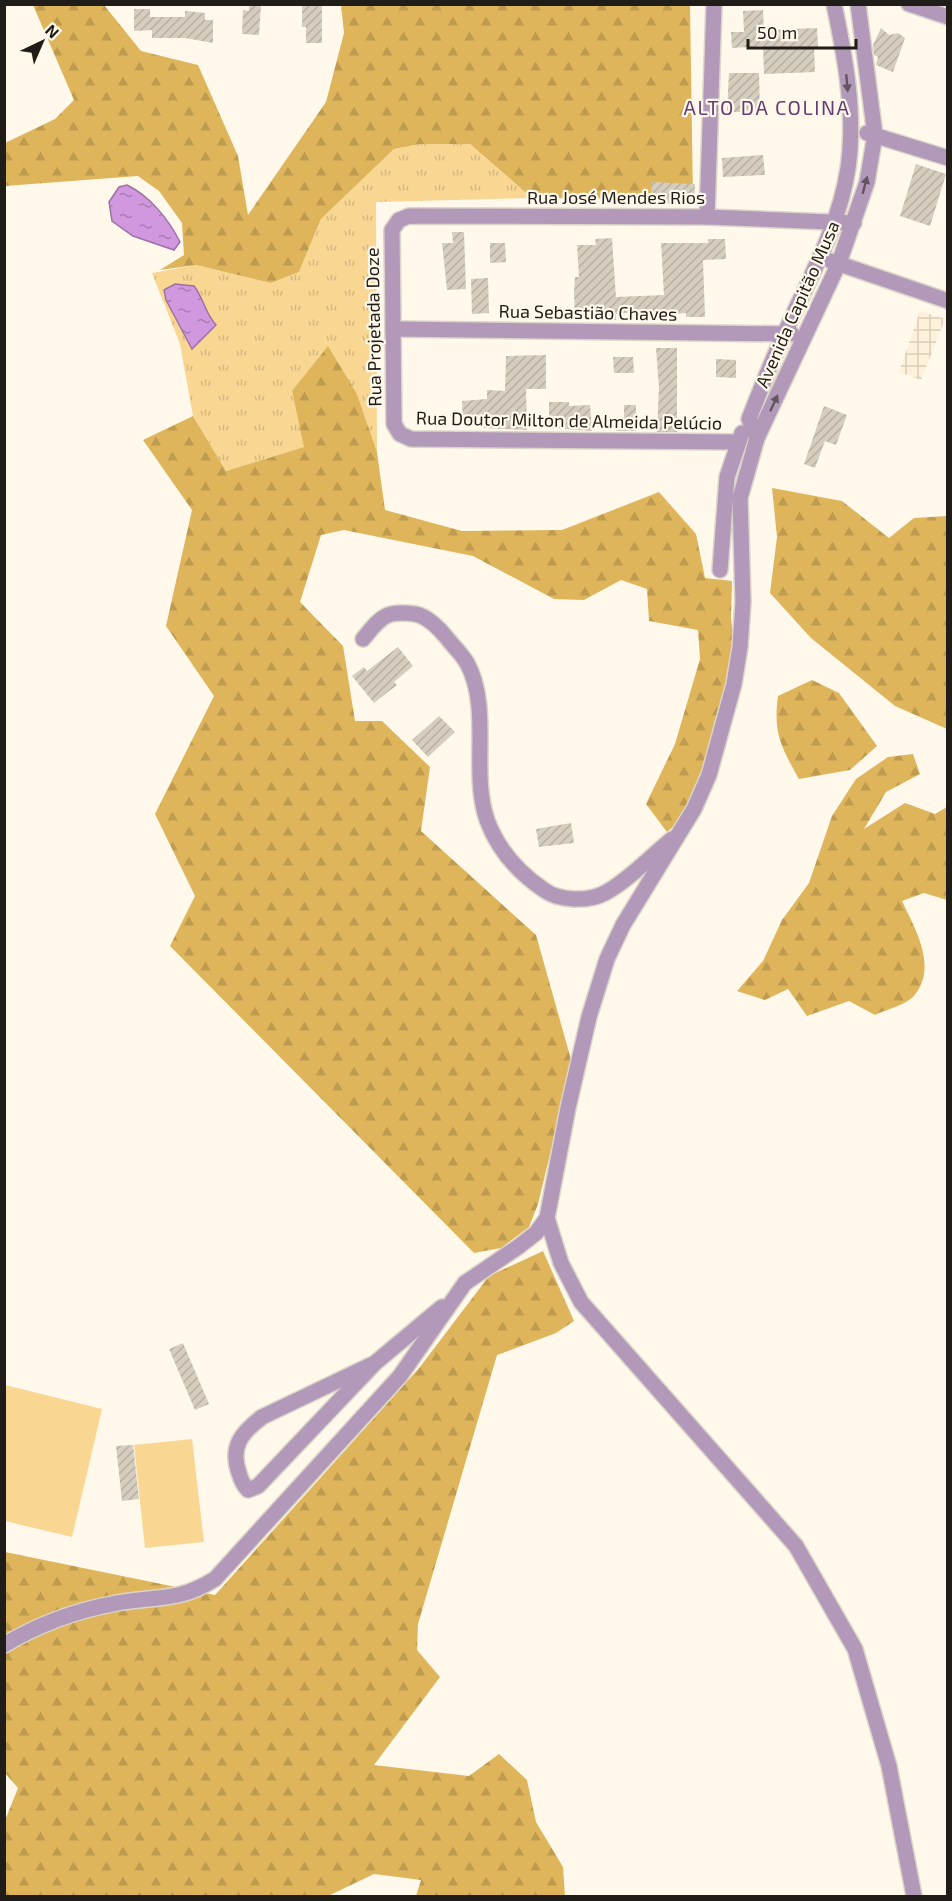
<svg xmlns="http://www.w3.org/2000/svg" width="952" height="1901" font-family="'Exo 2',sans-serif">
  <defs>
    <pattern id="industrial-grid" width="8" height="8" patternUnits="userSpaceOnUse" patternTransform="scale(1.5)"><rect width="8" height="8" fill="#fdf1da"/><path d="M0 4h8M4 0v8" fill="none" stroke="#d9ceba"/></pattern>
    <pattern id="grass-tufts" width="24" height="20" patternUnits="userSpaceOnUse" patternTransform="scale(1.5)"><rect width="24" height="20" fill="#f9d793"/><path d="M3 7l-1-3M5 7V3M7 7l1-3M15 17l-1-3M17 17v-4M19 17l1-3" fill="none" stroke="#d5b87e"/></pattern>
    <pattern id="forest-firs" width="22" height="20" patternUnits="userSpaceOnUse" patternTransform="scale(1.5)"><rect width="22" height="20" fill="#dfb55c"/><path d="M5 1l3.5 6h-7zM16 11l3.5 6h-7z" fill="#bf9b4f"/></pattern>
    <pattern id="water-ripples" width="26" height="14" patternUnits="userSpaceOnUse" patternTransform="scale(1.5)"><rect width="26" height="14" fill="#d198e0"/><path d="M2 4q2-2 4 0t4 0M15 11q2-2 4 0t4 0" fill="none" stroke="#a97bb5"/></pattern>
    <pattern id="building-hatch" width="6" height="6" patternUnits="userSpaceOnUse" patternTransform="scale(1.5)"><rect width="6" height="6" fill="#d5cdbe"/><path d="M-1 1l2-2M0 6l6-6M5 7l2-2" fill="none" stroke="#b7b0a3"/></pattern>
  </defs>
  <rect width="100%" height="100%" fill="#fff8eb"/>
  <!-- industrial -->
  <path fill="url(#industrial-grid)" d="M920 311 945 319 921 380 899 372Z"/>
  <!-- grass -->
  <path fill="url(#grass-tufts)" d="M420 144H470L532 198 376 202 377 452 357 394 292 391 305 447 226 471 193 416 180 344 152 273 196 265 271 283 299 272 321 219 394 149Z"/>
  <!-- forest -->
  <g fill="url(#forest-firs)">
    <path d="M33 5H104L141 51 198 65 238 156 248 215 326 102 344 33 341 5H690L693 199 532 198 470 144H420L394 149 321 219 299 272 271 283 196 265 160 270 184 255 182 223 159 191 138 176 5 186V143L55 119 74 100Z"/>
    <path d="M328 346 357 394 377 452 385 510 462 531 562 530 659 492 696 534 705 578 732 581 731 618 735 652 709 762 690 812 667 832 646 804 675 744 700 659 698 630 649 621 647 589 621 580 584 600 554 599 473 556 344 530 321 535 300 602 343 646 355 721H382L430 767 421 831 536 935 572 1063 538 1204 529 1227 501 1248 474 1253 170 946 195 896 155 814 214 696 166 626 192 510 143 440 193 416 226 471 304 447 292 391Z"/>
    <path d="M772 488 842 501 889 538 914 518 947 516V729L895 706 811 638 770 593 777 537Z"/>
    <path d="M812 680 839 693 877 746 850 770 799 779C781 747 773 733 778 696Z"/>
    <path d="M913 754 920 774 886 792 864 829 905 803 935 814 947 807V900L924 893 902 901C915 929 939 968 913 997 905 1005 885 1010 875 1015L849 1001 807 1016 788 989 765 1000 737 991 763 961 782 920 809 883 832 816 856 779 888 757Z"/>
    <path d="M543 1251 574 1321 556 1333 497 1355 418 1624 417 1650 440 1677 374 1765 469 1776 499 1754 527 1780 536 1822 563 1867 565 1896H416L421 1880 374 1874 328 1896H5L4 1823 18 1788 5 1773V1552L215 1595 420 1367 489 1276Z"/>
  </g>
  <!-- garden -->
  <g fill="#f9d793">
    <path d="M5 1385 102 1409 72 1537 5 1521Z"/>
    <path d="M192 1439 204 1542 145 1548 134 1445Z"/>
  </g>
  <!-- water -->
  <g fill="url(#water-ripples)" stroke="#9c73a4" stroke-width="1.5">
    <path d="M127 185C150 196 169 220 180 242L174 250 133 236 112 221 109 202 119 187Z"/>
    <path d="M175 284 194 286C204 299 205 313 216 325L192 349 166 300 164 290Z"/>
  </g>
  <!-- building -->
  <g fill="url(#building-hatch)">
    <path d="M249 4H261L259 35 242 34 243 10 249 11Z"/>
    <path d="M302 6H322V43H306V27H302Z"/>
    <path d="M134 9H150V17H185V11L205 13V20H213V43L185 38H152V30L134 31Z"/>
    <path d="M763 10 764 30 817 28 818 47H814L815 72 764 74 763 46 732 48 731 32H744L743 11Z"/>
    <path d="M881 28 889 35 898 33 905 38 893 72 876 65 878 57 874 55 873 45Z"/>
    <path d="M729 73H759L760 112H727Z"/>
    <path d="M763 155 765 175 723 177 722 158Z"/>
    <path d="M916 164 946 174 930 226 900 216Z"/>
    <path d="M652 182 695 184 694 204 651 203Z"/>
    <path d="M452 232H464L466 289 447 290 442 243H453Z"/>
    <path d="M612 238 616 297 664 295 661 243H708V239H725L726 259 703 260 705 317H686V313L647 317V311L616 314V320L575 319 574 293 575 277H579L577 245H596L595 239Z"/>
    <path d="M490 243H505L506 262 490 263Z"/>
    <path d="M488 278 489 313 472 314 471 279Z"/>
    <path d="M656 348H677V432H657L659 388Z"/>
    <path d="M546 355V389H526L527 430 483 428 484 420 463 421 462 401 487 399V390L505 391 506 356Z"/>
    <path d="M613 357H633L634 373H614Z"/>
    <path d="M716 359 736 360V378L716 377Z"/>
    <path d="M549 402H569V406L590 405 592 431 549 428Z"/>
    <path d="M624 405H636V431H616V417L624 418Z"/>
    <path d="M824 406 847 415 836 445 825 441 815 468 804 464Z"/>
    <path d="M398 647 413 666 394 682 397 685 374 703 352 676 364 667 367 671Z"/>
    <path d="M439 716 455 732 428 757 412 740Z"/>
    <path d="M571 823 574 843 539 847 536 829Z"/>
    <path d="M183 1343 209 1404 195 1410 169 1349Z"/>
    <path d="M133 1445 139 1499 122 1501 116 1446Z"/>
  </g>
  <g fill="none" stroke-linecap="round" stroke-linejoin="round">
    <defs>
      <g id="minor">
        <path d="M858 4 875 135 867 182 839 263 757 438 740 498 743 602 740 647 734 684 709 775 694 809 623 925 607 959 589 1017 568 1108 547 1218 561 1263 581 1302 796 1546 855 1649 889 1766 914 1896"/>
        <path d="M909 4 948 17"/>
        <path d="M867 133 948 158"/>
        <path d="M707 217 714 4"/>
        <path d="M831 261 948 301"/>
        <path d="M393 329 792 334"/>
        <path d="M757 438 749 419C760 391 771 362 784 335 808 280 839 228 848 168 856 114 845 57 834 4"/>
        <path d="M738 442 411 439 400 434 394 424 392 230 399 220 409 216 707 217 854 223"/>
        <path d="M720 570 727 477 742 433"/>
        <path d="M363 639C381 617 385 610 415 614 427 616 440 629 447 638 453 646 462 654 467 663 492 709 470 771 487 820 498 850 519 873 544 890 559 901 588 902 605 893 629 880 651 856 672 839"/>
        <path d="M375 1363 262 1417C241 1433 230 1447 239 1473 241 1480 243 1485 248 1490L258 1486 375 1363 442 1307"/>
        <path d="M4 1645C39 1624 78 1610 117 1603 159 1595 176 1603 215 1579L400 1376 465 1283 518 1247 536 1233 547 1218"/>
      </g>
    </defs>
    <!-- minor casing -->
    <use href="#minor" stroke="#dbd5c9" stroke-width="18"/>
    <!-- minor -->
    <use href="#minor" stroke="#b299b9" stroke-width="15"/>
  </g>
  <!-- one-way arrows -->
  <defs><path id="oneway-solid" d="M-6-.8H1V-3.2L6.5 0L1 3.2V.8H-6Z" transform="scale(1.5)"/></defs>
  <g fill="#625560">
    <use href="#oneway-solid" transform="translate(847 83) rotate(85)"/>
    <use href="#oneway-solid" transform="translate(865 185) rotate(-75)"/>
    <use href="#oneway-solid" transform="translate(774 403) rotate(-65)"/>
  </g>
  <g text-anchor="middle" dominant-baseline="central" stroke-width="4.5" stroke-linejoin="round" paint-order="stroke">
    <!-- street labels -->
    <g font-size="18" fill="#201d18" stroke="#fff8eb">
      <text x="616" y="197">Rua José Mendes Rios</text>
      <text transform="translate(797 304) rotate(-66)">Avenida Capitão Musa</text>
      <text transform="translate(588 312) rotate(1)">Rua Sebastião Chaves</text>
      <text transform="translate(373 327) rotate(-91)">Rua Projetada Doze</text>
      <text transform="translate(569 420) rotate(1)">Rua Doutor Milton de Almeida Pelúcio</text>
    </g>
    <!-- neighbourhood labels -->
    <g font-size="20" letter-spacing="1.5" fill="#673c72" stroke="#fff8eb">
      <text x="767" y="107">ALTO DA COLINA</text>
    </g>
  </g>
  <!-- border -->
  <rect width="952" height="1901" fill="none" stroke="#201d18" stroke-width="12"/>
  <!-- north arrow -->
  <g transform="translate(42 42) rotate(44)" stroke="#fff8eb" stroke-width="4.5" paint-order="stroke">
  <path d="M0-4.5L10 22L0 15L-10 22Z" fill="#201d18"/>
  <text y="-9" font-size="16" font-weight="bold" text-anchor="middle" fill="#201d18">N</text>
  </g>
  <!-- scale -->
  <path d="M748 39v9h108v-9" fill="none" stroke="#201d18" stroke-width="3"/>
  <text x="757" y="39" font-size="18" fill="#201d18" stroke="#fff8eb" stroke-width="4.5" paint-order="stroke">50 m</text>
</svg>
